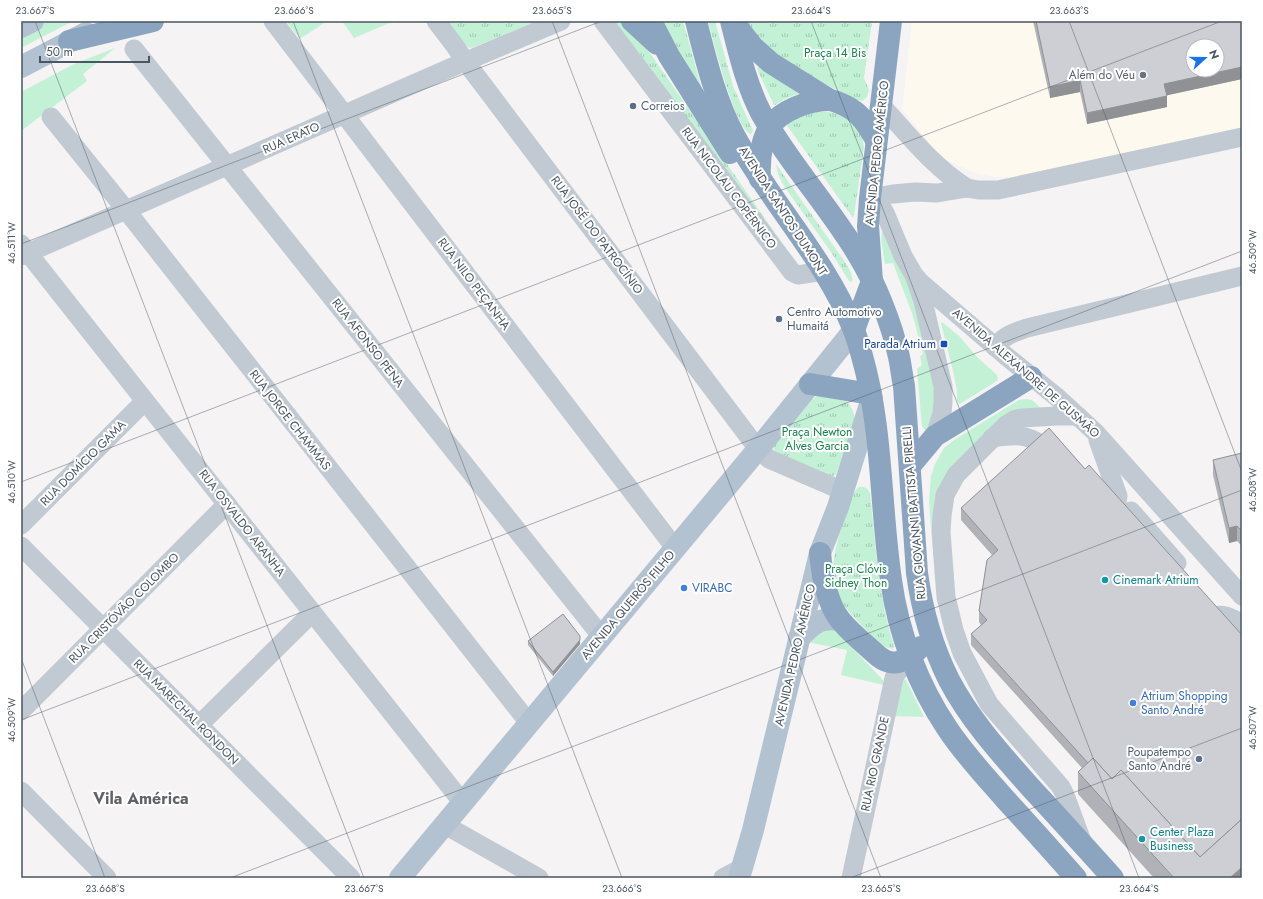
<svg xmlns="http://www.w3.org/2000/svg" width="1263" height="899" font-family="Jost,sans-serif">
  <defs>
    <pattern id="park-tufts" width="24" height="20" patternUnits="userSpaceOnUse"><rect width="24" height="20" fill="#c3f1d5"/><path d="M3 7l-1-3M5 7V3M7 7l1-3M15 17l-1-3M17 17v-4M19 17l1-3" fill="none" stroke="#a0c6b0"/></pattern>
  </defs>
  <rect width="100%" height="100%" fill="#f5f3f3"/>
  <!-- commercial -->
  <path fill="#fdf9ef" fill-rule="evenodd" d="M912 21H1242V145L1012 195 1008 177H994L975 173 948 161 936 151 902 109ZM1193 46H1217V70H1193Z"/>
  <!-- grass -->
  <g fill="#c3f1d5">
    <path d="M48 21H73L21 48V34Z"/>
    <path d="M286 21H327L300 39Z"/>
    <path d="M342 21H394L354 38Z"/>
    <path d="M115 48 83 74 87 81 21 131V92L74 64Z"/>
    <path d="M882 230 911 288 937 397 928 428 926 430 924 429 922 427 917 369 922 365 920 356 923 354 912 313 893 263 885 264 881 240Z"/>
    <path d="M942 322 959 336 978 358 997 375 998 379 995 382 960 404 957 401V391L953 371 941 323Z"/>
    <path d="M1026 399 1032 400 1043 410 1009 416 933 523 931 530 929 501 931 476 935 464 944 448 954 440 1019 400Z"/>
    <path d="M828 627 837 632 883 680 884 683V685L841 675 847 650 807 642Z"/>
    <path d="M904 679 906 680 924 717 894 716 899 686Z"/>
  </g>
  <!-- park -->
  <g fill="url(#park-tufts)">
    <path d="M447 21H537L474 47 470 48 466 46Z"/>
    <path d="M611 21H623L643 43 793 259Z"/>
    <path d="M656 21H683L702 90Z"/>
    <path d="M708 21H715L733 86 753 131 751 134C735 130 713 39 708 21Z"/>
    <path d="M745 21H872L864 78 869 90 867 97 862 101 854 99 782 62 776 57Z"/>
    <path d="M759 67 800 93 787 98 775 105H774L758 71 757 68Z"/>
    <path d="M813 112H827L835 113 845 117 850 120 862 137 864 147 854 215 853 218 786 124V123Z"/>
    <path d="M776 164 845 262C848 268 854 275 852 282L849 281 831 252 784 186 778 174Z"/>
    <path d="M818 395 846 401C853 408 855 416 855 425L836 474 832 477 775 453 773 446 812 400Z"/>
    <path d="M859 487C864 486 868 488 870 493L879 581 886 617 894 647 893 649 885 647 879 643C867 630 853 618 843 604 821 569 842 530 853 494L857 489Z"/>
  </g>
  <g fill="none" stroke-linecap="round" stroke-linejoin="round">
    <!-- minor -->
    <g stroke="#c1cad2" stroke-width="19">
      <path d="M273 21 675 548"/>
      <path d="M436 21 455 46 465 61 758 449 769 459 843 491"/>
      <path d="M603 21 792 272 798 275 824 271"/>
      <path d="M134 49 602 637"/>
      <path d="M881 105C908 134 933 167 967 188"/>
      <path d="M51 117 126 210 529 723"/>
      <path d="M870 198 880 205 885 213 903 256 914 275 920 282 1006 356 1058 398 1096 433 1242 596"/>
      <path d="M870 198 893 194 915 192 937 193 967 188 978 190H998L1242 137"/>
      <path d="M21 244 463 803"/>
      <path d="M21 256 450 68 561 21"/>
      <path d="M915 278 923 301 943 386V402L942 413 935 436"/>
      <path d="M995 347C1005 335 1013 333 1027 328L1242 276"/>
      <path d="M1078 416H1057L1022 418 1016 419 1006 425 956 475 945 495 942 516 941 532 946 597 954 630 962 653 989 704 1061 787 1065 795 1083 844"/>
      <path d="M992 438C1013 435 1025 433 1042 445"/>
      <path d="M1098 440 1118 496 1117 503 1115 506"/>
      <path d="M1131 511 1177 563"/>
      <path d="M21 525 145 401"/>
      <path d="M21 546 351 878"/>
      <path d="M1215 616C1224 613 1233 619 1242 623"/>
      <path d="M21 711 227 504"/>
      <path d="M199 725 312 613"/>
      <path d="M21 791 107 878"/>
      <path d="M445 825 539 878"/>
      <path d="M723 878 742 868"/>
      <path d="M851 878 894 678 896 674 911 655"/>
    </g>
    <!-- major -->
    <g stroke="#b3c2d1" stroke-width="22">
      <path d="M21 27 33 21"/>
      <path d="M21 67 86 33"/>
      <path d="M799 638C812 625 821 615 841 621"/>
      <path d="M400 878 758 449 854 330"/>
      <path d="M739 878 753 830 820 553 838 507 872 398"/>
    </g>
    <!-- highway -->
    <g stroke="#8ba5c1" stroke-width="22">
      <path d="M632 21 657 44"/>
      <path d="M651 21 669 56 730 153"/>
      <path d="M696 21C706 60 715 99 734 135 770 202 825 258 853 328 857 337 859 346 862 356 883 429 880 506 891 580 898 632 918 685 947 728 964 754 985 776 1005 799 1029 825 1053 852 1076 878"/>
      <path d="M731 21C739 52 746 84 761 113 788 162 828 205 857 253 875 282 892 324 899 357 901 366 902 377 904 386L917 573C922 610 932 646 949 680 970 720 1001 754 1031 788 1059 818 1086 848 1113 878"/>
      <path d="M735 24 753 47 771 63 830 100"/>
      <path d="M69 41 153 21"/>
      <path d="M760 179C759 161 760 144 769 128 779 111 809 100 828 100 835 100 849 107 854 111 864 118 870 130 876 140"/>
      <path d="M854 330 872 281 868 226 870 198 891 21"/>
      <path d="M810 384 871 394"/>
      <path d="M910 466 935 436 1031 377"/>
      <path d="M820 553C822 575 827 604 841 621 852 634 866 645 878 656 896 670 906 659 921 647"/>
    </g>
  </g>
  <!-- wall -->
  <g fill="#b0b2b7">
    <path d="M1033 21H1242V79L1167 95V107L1087 124 1080 92 1050 98Z"/>
    <path d="M1242 453V546L1237 541 1229 543 1213 475V460Z"/>
    <path d="M1085 469 1242 635V878H1154L1078 794V772L1082 768 971 645V634L981 625 979 622V611L992 555 961 520V508Z"/>
    <path d="M580 636V644L553 676 528 645V641Z"/>
  </g>
  <!-- shaded-wall -->
  <g fill="#909195">
    <path d="M1242 67V79L1164 96V84Z"/>
    <path d="M1080 80V92L1050 98V87Z"/>
    <path d="M1167 96V107L1087 124V113Z"/>
    <path d="M1237 526V541L1229 543V528Z"/>
    <path d="M580 640V644L553 676V672Z"/>
    <path d="M1241 868V878H1230Z"/>
  </g>
  <!-- building -->
  <g fill="#cdcfd5" stroke="#909195" fill-rule="evenodd">
    <path d="M1036 21H1242V67L1164 84 1167 96 1087 113 1080 80 1050 87ZM1193 46H1217V70H1193Z"/>
    <path d="M1049 428 1085 469 1089 465 1242 635V819L1200 857 1121 770 1112 779 1093 758 1088 763 971 634 987 620 979 611 987 560 998 550 961 508Z"/>
    <path d="M1242 453V531L1237 526 1229 528 1213 460Z"/>
    <path d="M563 614 580 636V640L553 672 528 641Z"/>
    <path d="M1093 758 1112 779 1121 770 1200 857 1242 819V870L1241 868 1230 878H1174L1078 772Z"/>
  </g>
  <!-- ticks -->
  <path fill="none" stroke="#4a5661" stroke-width="1" stroke-opacity="0.45" d="M35 21 364 878M293 21 622 878M552 21 881 878M811 21 1139 878M1069 21 1242 472M21 244 602 21M21 482 1222 21M21 658 105 878M21 720 1242 251M230 878 1242 490M850 878 1242 728"/>
  <!-- markers -->
  <circle fill="#6b7280" stroke="#fff" stroke-width="1.5" cx="1143" cy="75" r="4"/>
  <g fill="#5c6f8a" stroke="#fff" stroke-width="1.5">
    <circle cx="633" cy="106" r="4"/>
    <circle cx="779" cy="319" r="4"/>
    <circle cx="1199" cy="759" r="4"/>
  </g>
  <rect fill="#1a4fb4" stroke="#fff" stroke-width="1.5" x="940" y="340" width="8" height="8" rx="2"/>
  <g fill="#0f9aa8" stroke="#fff" stroke-width="1.5">
    <circle cx="1105" cy="580" r="4"/>
    <circle cx="1142" cy="839" r="4"/>
  </g>
  <g fill="#3f7fe0" stroke="#fff" stroke-width="1.5">
    <circle cx="684" cy="588" r="4"/>
    <circle cx="1133" cy="703" r="4"/>
  </g>
  <g text-anchor="middle" dominant-baseline="central" stroke-width="4" stroke-linejoin="round" paint-order="stroke">
    <!-- park labels -->
    <g font-size="12" fill="#17864f" stroke="#fff">
      <text x="835" y="53">Praça 14 Bis</text>
      <text x="817" y="432">Praça Newton<tspan x="817" dy="14">Alves Garcia</tspan></text>
      <text x="856" y="569">Praça Clóvis<tspan x="856" dy="14">Sidney Thon</tspan></text>
    </g>
    <!-- worship labels -->
    <g font-size="12" fill="#5b616d" stroke="#fff" text-anchor="end">
      <text x="1135" y="75">Além do Véu</text>
    </g>
    <!-- service labels -->
    <g font-size="12" fill="#4e5e75" stroke="#fff" text-anchor="start">
      <text x="641" y="106">Correios</text>
      <text x="787" y="312">Centro Automotivo<tspan x="787" dy="14">Humaitá</tspan></text>
      <text x="1191" y="752" text-anchor="end">Poupatempo<tspan x="1191" dy="14">Santo André</tspan></text>
    </g>
    <!-- street labels -->
    <g font-size="12" fill="#4a5661" stroke="#fff">
      <text transform="translate(291 138) rotate(-24)">RUA ERATO</text>
      <text transform="translate(877 153) rotate(-84)">AVENIDA PEDRO AMÉRICO</text>
      <text transform="translate(729 188) rotate(53)">RUA NICOLAU COPÉRNICO</text>
      <text transform="translate(783 211) rotate(57)">AVENIDA SANTOS DUMONT</text>
      <text transform="translate(597 235) rotate(53)">RUA JOSÉ DO PATROCÍNIO</text>
      <text transform="translate(474 284) rotate(53)">RUA NILO PEÇANHA</text>
      <text transform="translate(368 343) rotate(52)">RUA AFONSO PENA</text>
      <text transform="translate(1026 373) rotate(41)">AVENIDA ALEXANDRE DE GUSMÃO</text>
      <text transform="translate(290 420) rotate(52)">RUA JORGE CHAMMAS</text>
      <text transform="translate(83 463) rotate(-45)">RUA DOMÍCIO GAMA</text>
      <text transform="translate(914 513) rotate(-95)">RUA GIOVANNI BATTISTA PIRELLI</text>
      <text transform="translate(242 523) rotate(52)">RUA OSVALDO ARANHA</text>
      <text transform="translate(628 605) rotate(-50)">AVENIDA QUEIRÓS FILHO</text>
      <text transform="translate(124 608) rotate(-45)">RUA CRISTÓVÃO COLOMBO</text>
      <text transform="translate(795 655) rotate(-77)">AVENIDA PEDRO AMÉRICO</text>
      <text transform="translate(186 712) rotate(45)">RUA MARECHAL RONDON</text>
      <text transform="translate(875 764) rotate(-78)">RUA RIO GRANDE</text>
    </g>
    <!-- transit labels -->
    <g font-size="12" fill="#164399" stroke="#fff" text-anchor="end">
      <text x="936" y="344">Parada Atrium</text>
    </g>
    <!-- culture labels -->
    <g font-size="12" fill="#0d838f" stroke="#fff" text-anchor="start">
      <text x="1113" y="580">Cinemark Atrium</text>
      <text x="1150" y="832">Center Plaza<tspan x="1150" dy="14">Business</tspan></text>
    </g>
    <!-- shop labels -->
    <g font-size="12" fill="#366cbe" stroke="#fff" text-anchor="start">
      <text x="692" y="588">VIRABC</text>
      <text x="1141" y="696">Atrium Shopping<tspan x="1141" dy="14">Santo André</tspan></text>
    </g>
    <!-- district labels -->
    <g font-size="16" font-weight="bold" fill="#5f6368" stroke="#fff">
      <text x="141" y="798">Vila América</text>
    </g>
  </g>
  <!-- border -->
  <rect width="1263" height="899" fill="none" stroke="#ffffff" stroke-width="44"/>
  <!-- north arrow -->
  <g transform="translate(1205 58) rotate(69)"><circle r="19" fill="#ffffff" stroke="#b7bbc0"/>
  <path d="M0-3L7 15L0 10L-7 15Z" fill="#1a73e8"/>
  <text y="-6" font-size="11" font-weight="bold" text-anchor="middle" fill="#4a5661">N</text>
  </g>
  <!-- scale -->
  <path d="M40 56v6h109v-6" fill="none" stroke="#4a5661" stroke-width="2"/>
  <text x="46" y="56" font-size="12" fill="#4a5661" stroke="#ffffff" stroke-width="3" paint-order="stroke">50 m</text>
  <rect x="22" y="22" width="1219" height="855" fill="none" stroke="#4a5661" stroke-width="1.5"/>
  <g font-size="10" text-anchor="middle" fill="#4a5661">
    <text x="35" y="14">23.667°S</text>
    <text x="294" y="14">23.666°S</text>
    <text x="552" y="14">23.665°S</text>
    <text x="811" y="14">23.664°S</text>
    <text x="1069" y="14">23.663°S</text>
    <text transform="translate(11 243) rotate(-90)" y="4">46.511°W</text>
    <text transform="translate(1252 252) rotate(-90)" y="4">46.509°W</text>
    <text transform="translate(11 482) rotate(-90)" y="4">46.510°W</text>
    <text transform="translate(1252 490) rotate(-90)" y="4">46.508°W</text>
    <text transform="translate(11 720) rotate(-90)" y="4">46.509°W</text>
    <text transform="translate(1252 728) rotate(-90)" y="4">46.507°W</text>
    <text x="105" y="892">23.668°S</text>
    <text x="364" y="892">23.667°S</text>
    <text x="622" y="892">23.666°S</text>
    <text x="881" y="892">23.665°S</text>
    <text x="1139" y="892">23.664°S</text>
  </g>
</svg>
